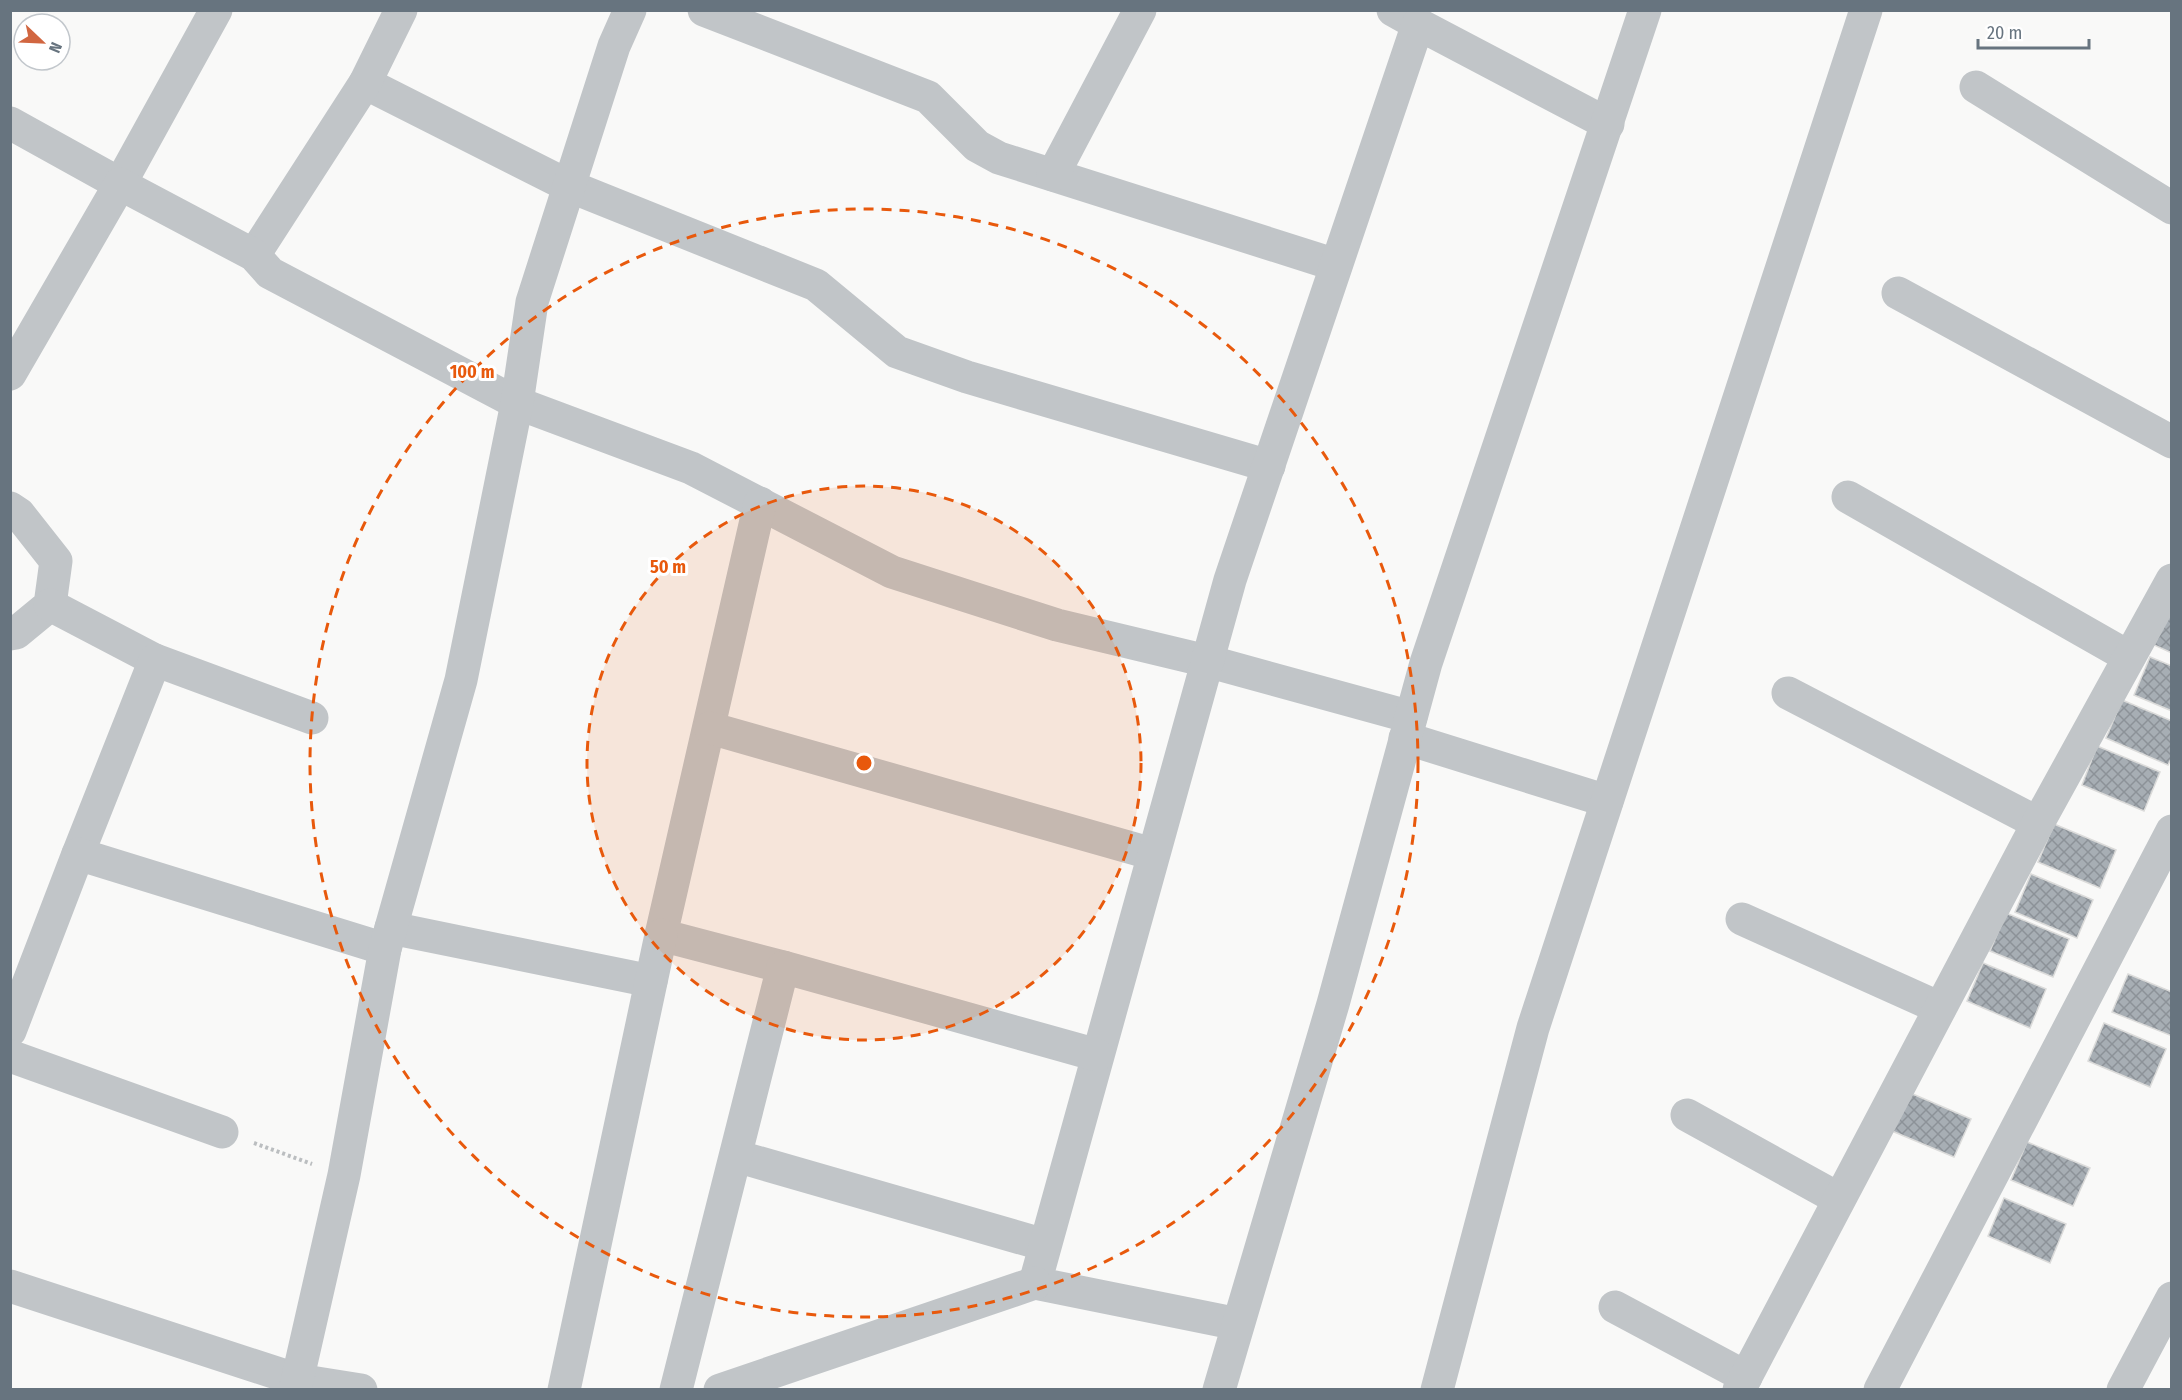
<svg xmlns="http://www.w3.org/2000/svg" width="2182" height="1400" font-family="'Fira Sans Condensed',sans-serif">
  <defs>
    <pattern id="building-cross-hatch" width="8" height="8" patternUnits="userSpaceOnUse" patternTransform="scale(1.5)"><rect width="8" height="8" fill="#a7aeb4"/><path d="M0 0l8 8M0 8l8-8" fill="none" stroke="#8c9298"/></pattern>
  </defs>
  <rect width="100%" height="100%" fill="#f9f9f8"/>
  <!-- building -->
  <g fill="url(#building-cross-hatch)" stroke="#dbdbda" stroke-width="1.5">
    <path d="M2172 608V653L2154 645Z"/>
    <path d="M2150 657 2172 666V711L2134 695Z"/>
    <path d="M2122 700 2172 721V757L2168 765 2106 738Z"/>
    <path d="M2097 746 2160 772 2144 811 2082 785Z"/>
    <path d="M2054 824 2116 850 2100 888 2038 862Z"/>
    <path d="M2031 874 2093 900 2077 938 2015 912Z"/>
    <path d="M2006 913 2069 939 2053 977 1990 951Z"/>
    <path d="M1983 963 2046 989 2030 1028 1967 1001Z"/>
    <path d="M2128 974 2172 992V1036L2112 1012Z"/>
    <path d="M2104 1023 2166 1049 2150 1087 2088 1061Z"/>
    <path d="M1908 1092 1971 1119 1954 1157 1892 1131Z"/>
    <path d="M2027 1142 2090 1168 2073 1206 2011 1180Z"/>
    <path d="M2004 1198 2066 1224 2050 1263 1988 1236Z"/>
  </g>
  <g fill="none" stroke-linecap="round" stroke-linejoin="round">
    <!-- path -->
    <path stroke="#bbbec0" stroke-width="4" stroke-dasharray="3 3" stroke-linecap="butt" d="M254 1143 312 1164"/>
    <!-- street -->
    <g stroke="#c1c5c8" stroke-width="33">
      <path d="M704 10 928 97 977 146 999 158 1336 265"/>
      <path d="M1393 10 1418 24"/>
      <path d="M365 83 569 186 816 285 897 352 967 377 1269 466"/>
      <path d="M1976 87 2172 208"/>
      <path d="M10 123 120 184 216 10"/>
      <path d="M1053 175 1140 10"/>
      <path d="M254 255 365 83 401 10"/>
      <path d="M1898 293 2172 442"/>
      <path d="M10 374 120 184 254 255 270 273 517 403 691 468 892 572 1057 625 1207 661 1411 717"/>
      <path d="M1848 497 2129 657"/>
      <path d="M760 503 661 935 783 967"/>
      <path d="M10 508 19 514 56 561 50 605 16 633 10 634"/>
      <path d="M50 605 155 660"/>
      <path d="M1788 693 2038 823"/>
      <path d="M710 728 1153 854"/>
      <path d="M1405 738 1607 801"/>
      <path d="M78 854 155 660 312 718"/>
      <path d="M1742 919 1940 1008"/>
      <path d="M391 928 651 981"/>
      <path d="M10 1031 78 854 385 949"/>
      <path d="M10 1056 222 1132"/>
      <path d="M1687 1115 1839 1199"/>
      <path d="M736 1156 1045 1245"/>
      <path d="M10 1286 298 1380 361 1390"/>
      <path d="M1615 1307 1746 1377"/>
      <path d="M1238 1324 1035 1283 1230 580 1418 24 1608 124"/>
      <path d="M295 1390 344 1175 385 949 461 680 517 403 532 302 614 46 630 10"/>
      <path d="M564 1390 661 935"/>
      <path d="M676 1390 783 967 1097 1055"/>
      <path d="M720 1390 1035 1283"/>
      <path d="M1219 1390 1333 1004 1426 663 1645 10"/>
      <path d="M1437 1390 1533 1028 1866 10"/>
      <path d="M1739 1390 2038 823 2172 580"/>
      <path d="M1880 1390 2172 831"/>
      <path d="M2123 1390 2172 1298"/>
    </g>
  </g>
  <!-- distance rings -->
  <circle cx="864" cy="763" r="277" fill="#e8590c" fill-opacity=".12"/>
  <g fill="none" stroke="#e8590c" stroke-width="3" stroke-dasharray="10 8">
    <circle cx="864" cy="763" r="277"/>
    <circle cx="864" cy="763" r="554"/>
  </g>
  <circle cx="864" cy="763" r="9" fill="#e8590c" stroke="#fff" stroke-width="3"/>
  <g font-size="18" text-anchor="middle" font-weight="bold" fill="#e8590c" stroke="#fff" stroke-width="6" stroke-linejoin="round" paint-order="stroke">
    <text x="472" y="378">100 m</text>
    <text x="668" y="573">50 m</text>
  </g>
  <!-- border -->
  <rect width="2182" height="1400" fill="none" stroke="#67747f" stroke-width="24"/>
  <!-- north arrow -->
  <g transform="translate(42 42) rotate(113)"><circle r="28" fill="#ffffff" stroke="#c2c7cc" stroke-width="1.5"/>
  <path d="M0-4.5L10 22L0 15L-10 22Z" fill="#d16640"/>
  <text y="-9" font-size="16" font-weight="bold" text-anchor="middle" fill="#67747f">N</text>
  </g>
  <!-- scale -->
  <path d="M1978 39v9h111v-9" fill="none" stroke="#67747f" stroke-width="3"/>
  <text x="1987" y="39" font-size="18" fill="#67747f" stroke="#ffffff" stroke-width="4.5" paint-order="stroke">20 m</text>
</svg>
